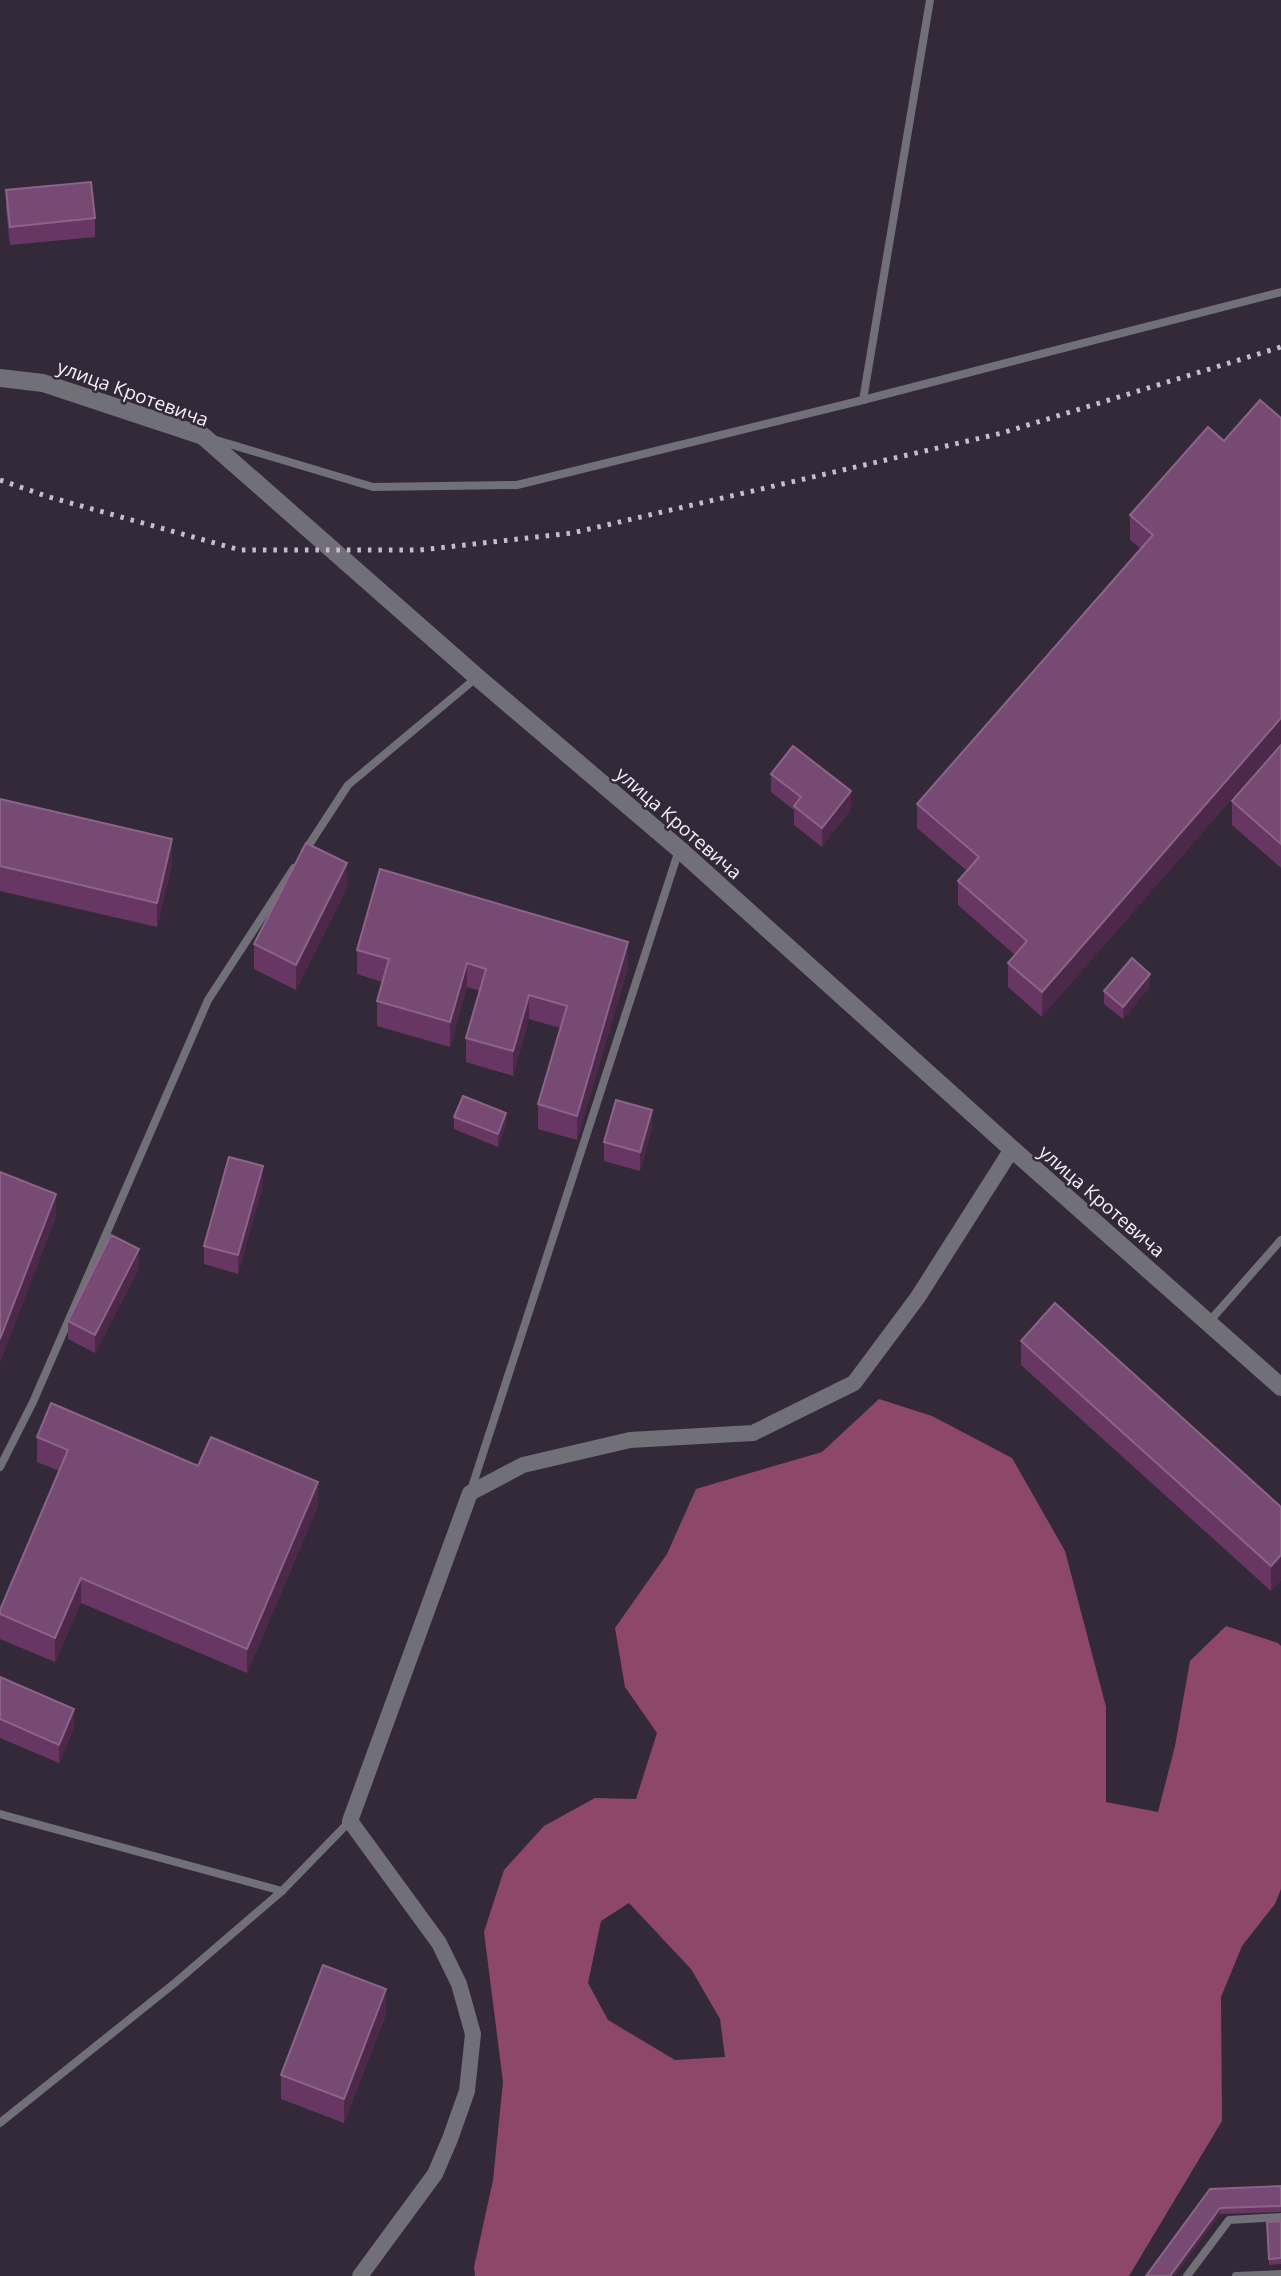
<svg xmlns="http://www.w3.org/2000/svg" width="1281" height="2276" font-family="'Open Sans',sans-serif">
  <rect width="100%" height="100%" fill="#332939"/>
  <!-- forest -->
  <path fill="#8d4869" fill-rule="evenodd" d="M879 1399 932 1416 1012 1458 1065 1551 1106 1707V1802L1158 1812 1175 1746 1190 1661 1226 1626 1278 1643 1281 1646V1889L1275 1904 1242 1946 1221 1997 1222 2121 1129 2276H475L474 2267 493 2180 503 2082 484 1932 504 1870 544 1826 595 1798 636 1799 657 1733 625 1687 615 1628 667 1554 696 1489 822 1452ZM629 1903 691 1969 720 2019 725 2057 675 2060 608 2020 588 1983 601 1921Z"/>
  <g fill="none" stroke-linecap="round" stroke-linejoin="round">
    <!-- service -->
    <g stroke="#716f78" stroke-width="8">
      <path d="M863 400 930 0"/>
      <path d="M216 440 373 487 517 485 863 400 1281 292"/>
      <path d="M305 851 348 785 476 678"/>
      <path d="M1208 1323 1281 1240"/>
      <path d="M0 1467 33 1402 208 1000 294 868"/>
      <path d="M471 1490 679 850"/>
      <path d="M0 1814 282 1891"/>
      <path d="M0 2123 176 1982 282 1891 350 1821"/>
      <path d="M1187 2276 1229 2220 1281 2217"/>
      <path d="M1236 2276 1281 2274"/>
    </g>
    <!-- minor -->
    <path stroke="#716f78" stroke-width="16" d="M360 2276 435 2174 450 2139 467 2091 473 2034 459 1984 439 1943 350 1821 470 1493 523 1465 630 1440 753 1433 854 1383 918 1297 1012 1149"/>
    <!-- tertiary -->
    <path stroke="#716f78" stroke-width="18" d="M0 378 43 383 203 436 477 677 679 849 1012 1149 1281 1387"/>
    <!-- rail -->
    <path stroke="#c6bfcb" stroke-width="5" stroke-dasharray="3.5 7" stroke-linecap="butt" d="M0 480 49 497 240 550H420L572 533 1002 433 1281 347"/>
  </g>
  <!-- wall -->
  <g fill="#683662">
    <path d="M6 190 95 218V237L10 245 6 209Z"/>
    <path d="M1208 427 1042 1017 1008 987V963L1015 955 958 905V881L967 871 917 828V804L1140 548 1130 540V515Z"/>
    <path d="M1281 745V868L1232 825V801Z"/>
    <path d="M771 774 851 809 822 847 794 825V810L771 792Z"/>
    <path d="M0 799 172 864 157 927 0 891Z"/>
    <path d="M347 888 296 990 254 969V944Z"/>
    <path d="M357 950 628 967 577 1140 538 1129V1104L560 1028 529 1019 513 1076 466 1062V1038L480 991 467 987 450 1047 377 1026V1001L382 982 357 974Z"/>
    <path d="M1150 986 1123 1019 1104 1004V991Z"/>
    <path d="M454 1117 506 1125 498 1147 454 1129Z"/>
    <path d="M652 1128 640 1171 604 1161V1142Z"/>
    <path d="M263 1185 238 1274 204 1264V1246Z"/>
    <path d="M139 1268 95 1353 68 1339V1321Z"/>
    <path d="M1021 1341 1281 1507V1580L1271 1591 1021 1365Z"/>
    <path d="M37 1437 198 1466 318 1506 247 1673 81 1603 55 1662 0 1639V1610L59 1471 37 1462Z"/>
    <path d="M0 1677 74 1728 59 1763 0 1738Z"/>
    <path d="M386 2014 344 2123 281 2099V2075Z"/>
    <path d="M1281 2186V2212L1220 2214 1174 2276H1146L1210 2189Z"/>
    <path d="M1281 2221V2264L1269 2265 1267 2222Z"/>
  </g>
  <!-- shaded-wall -->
  <g fill="#4c284b">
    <path d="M1281 718V743L1042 1017V992Z"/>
    <path d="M851 791V809L822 847V828Z"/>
    <path d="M172 839V864L157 927V903Z"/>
    <path d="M347 863V888L296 990V965Z"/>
    <path d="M628 942V967L577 1140V1116Z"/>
    <path d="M467 963V987L450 1047V1022Z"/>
    <path d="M1150 974V986L1123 1019V1007Z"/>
    <path d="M529 995V1019L513 1076V1051Z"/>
    <path d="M652 1110V1128L640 1171V1152Z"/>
    <path d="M506 1113V1125L498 1147V1134Z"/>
    <path d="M263 1166V1185L238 1274V1255Z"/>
    <path d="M56 1194V1218L0 1363V1339Z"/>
    <path d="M139 1249V1268L95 1353V1335Z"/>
    <path d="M318 1482V1506L247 1673V1649Z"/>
    <path d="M1281 1555V1580L1271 1591V1566Z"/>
    <path d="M81 1578V1603L55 1662V1638Z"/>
    <path d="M74 1709V1728L59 1763V1745Z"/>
    <path d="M386 1989V2014L344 2123V2099Z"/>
    <path d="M1220 2208V2214L1174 2276H1170Z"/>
  </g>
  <!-- building -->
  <g fill="#774a73" stroke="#8b6488" stroke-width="2">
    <path d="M91 182 95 218 10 227 6 190Z"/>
    <path d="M1260 400 1281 418V718L1042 992 1008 963 1027 941 958 881 979 857 917 804 1153 535 1130 515 1208 427 1224 441Z"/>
    <path d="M1281 745V844L1232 801Z"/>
    <path d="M793 746 851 791 822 828 794 806 801 797 771 774Z"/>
    <path d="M0 799 172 839 157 903 0 866Z"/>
    <path d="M306 843 347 863 296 965 254 944Z"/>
    <path d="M380 869 628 942 577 1116 538 1104 567 1006 529 995 513 1051 466 1038 486 969 467 963 450 1022 377 1001 389 959 357 950Z"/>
    <path d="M1132 958 1150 974 1123 1007 1104 991Z"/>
    <path d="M463 1096 506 1113 498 1134 454 1117Z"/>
    <path d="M616 1100 652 1110 640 1152 604 1142Z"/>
    <path d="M229 1157 263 1166 238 1255 204 1246Z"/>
    <path d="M0 1172 56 1194 0 1339Z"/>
    <path d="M111 1235 139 1249 95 1335 68 1321Z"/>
    <path d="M1055 1303 1281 1507V1555L1271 1566 1021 1341Z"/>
    <path d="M51 1403 198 1466 211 1437 318 1482 247 1649 81 1578 55 1638 0 1614V1610L68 1450 37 1437Z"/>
    <path d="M0 1677 74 1709 59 1745 0 1719Z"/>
    <path d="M323 1965 386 1989 344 2099 281 2075Z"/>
    <path d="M1281 2186V2206L1220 2208 1170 2276H1146L1210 2189Z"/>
    <path d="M1281 2221V2258L1269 2259 1267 2222Z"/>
  </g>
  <g text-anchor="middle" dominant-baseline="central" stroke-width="5" stroke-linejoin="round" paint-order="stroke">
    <!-- street labels -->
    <g font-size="19" fill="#f5eff9" stroke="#332939">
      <text transform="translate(133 393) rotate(20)">улица Кротевича</text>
      <text transform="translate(679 823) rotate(41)">улица Кротевича</text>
      <text transform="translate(1102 1201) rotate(41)">улица Кротевича</text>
    </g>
  </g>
</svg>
